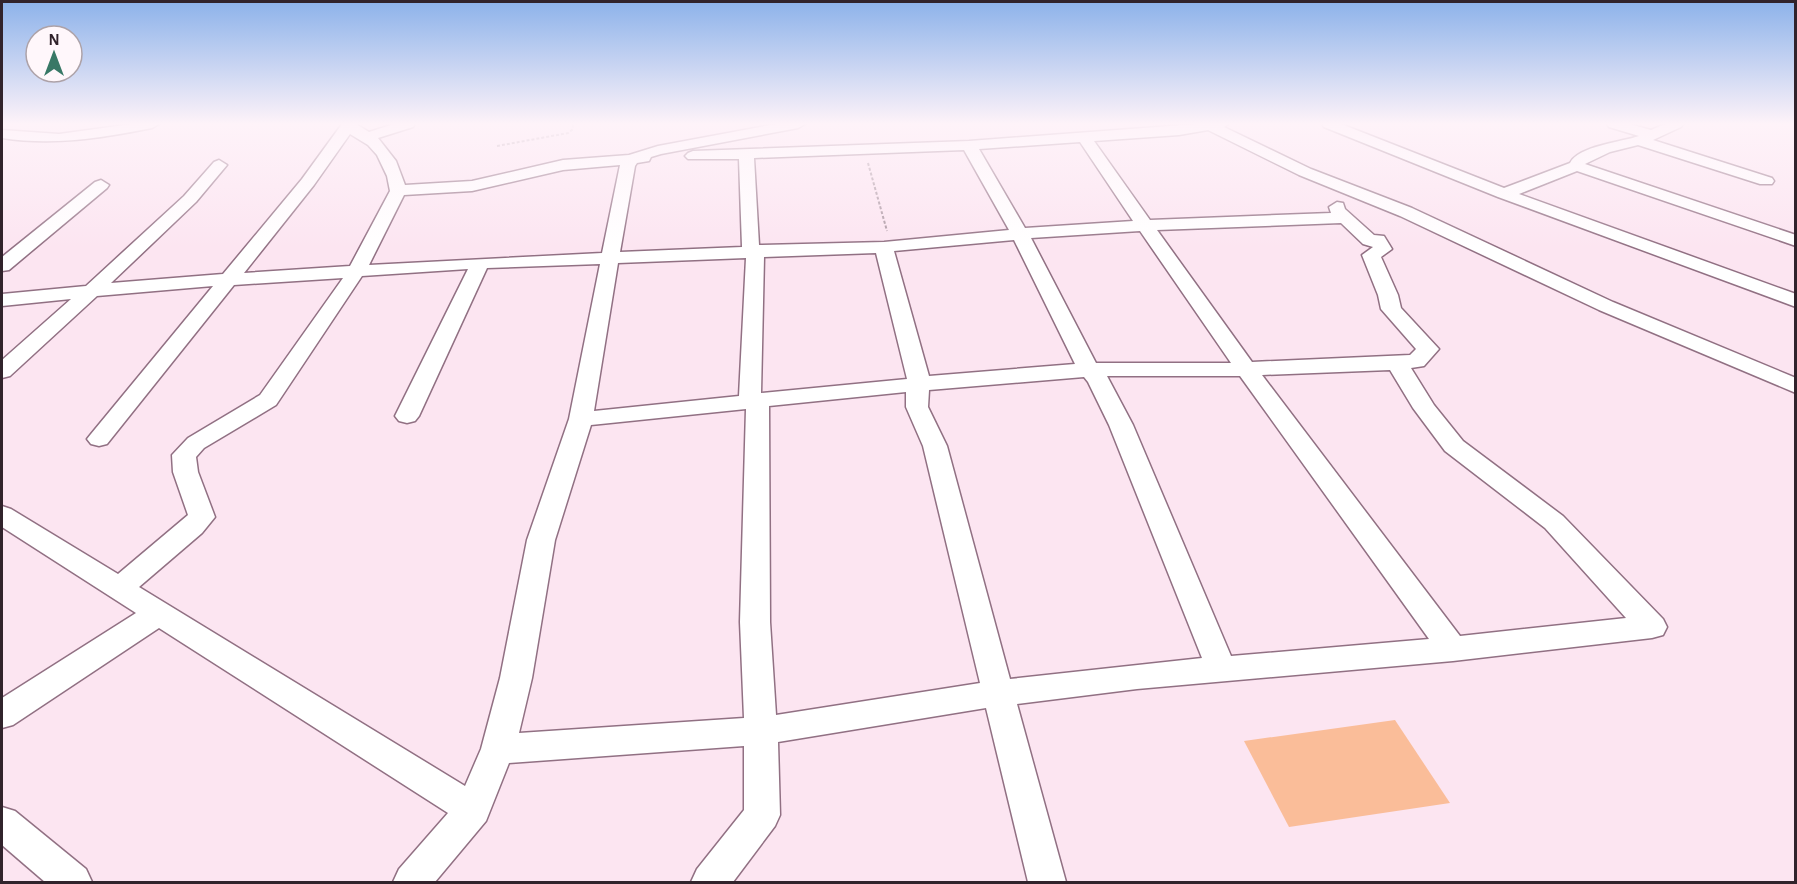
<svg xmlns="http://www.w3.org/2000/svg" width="1797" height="884" font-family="'Alegreya Sans',sans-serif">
  <rect width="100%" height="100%" fill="#fce5f1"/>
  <!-- green -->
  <path fill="#fabd99" d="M1395 720 1450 803 1289 827 1244 741Z"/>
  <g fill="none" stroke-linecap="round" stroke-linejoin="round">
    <defs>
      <g id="minor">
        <path d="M132 124H159L152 128C102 138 53 146 2 138V130L59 134Z"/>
        <path d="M342 124H356L369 132 394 124H415L413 127 378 138 396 161 405 185 472 181 563 160 629 155 658 146 776 124H805L798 128 661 154 651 157 649 161 637 163 635 166 620 252 742 247 739 159H688L685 156 688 153 693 151 969 141 1197 124H1228L1224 127 1311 169 1412 208 1613 302 1796 378V393L1599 310 1400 216 1299 175 1208 130 1179 135 1094 141 1150 220 1331 213 1329 207 1337 202 1343 203 1345 209 1374 235 1384 236 1392 249 1381 257 1398 295 1401 308 1439 349 1424 366 1411 368 1434 405 1463 441 1563 516 1663 619 1667 627 1663 635 1652 638 1453 661 1137 689 1017 704 1066 882H1028L986 708 778 742 780 815 775 826 733 882H691L697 869 744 810V746L509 763 486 821 435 882H393L399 869 448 813 159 628 13 725 2 728V698L136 613 2 527V506L11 509 118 574 188 515 173 472 172 455 188 438 260 395 343 278 234 285 107 444 99 446 91 444 87 439 91 434 213 286 97 296 10 376 2 378V360L71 299 2 306V294L86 286 184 196 214 162 219 160 227 165 196 202 111 283 223 274 302 179ZM350 134 368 145 377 155 387 176 390 191 350 266 244 273 314 185ZM1080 142 1133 221 1025 228 979 149ZM964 150 1009 230 884 242 759 245 754 158ZM620 165 602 253 369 265 404 195 472 191 563 170ZM1341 223 1363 244 1373 247 1362 255 1378 295 1381 309 1416 349 1410 355 1252 362 1157 230ZM1140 231 1231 363H1096L1031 238ZM1014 240 1075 364 929 376 894 251ZM876 253 907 379 761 393 764 257ZM746 258 739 396 594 411 618 263ZM600 264 569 419 527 540 500 678 481 749 465 786 139 587 202 533 215 517 198 472 196 457 204 448 276 405 362 276 468 269 395 416 399 421 407 423 415 421 419 416 487 268ZM1390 370 1413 408 1445 451 1545 528 1626 618 1460 636 1262 375ZM1107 376H1240L1429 639 1231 656 1133 425ZM1084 377 1088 382 1109 425 1202 658 1010 679 947 446 928 407 929 390ZM906 392V407L923 446 980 683 776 715 770 622 769 406ZM746 409 740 622 744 718 519 733 532 678 555 540 591 425Z"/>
        <path d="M1322 124H1341L1504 188 1570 163C1578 146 1622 142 1639 136L1609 127 1607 124H1629L1651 130 1665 124H1683L1681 127 1653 140 1772 178 1774 181 1772 184H1760L1638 145 1610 152 1585 164 1796 235V246L1577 171 1519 194 1796 294V307L1498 197 1324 127Z"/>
        <path d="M101 180 109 185 107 188 9 270 2 271V257L95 182Z"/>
        <path d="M2 807 15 811 86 869 92 882H45L2 845Z"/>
      </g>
    </defs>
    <!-- minor casing -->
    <use href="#minor" stroke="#917083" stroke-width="3"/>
    <!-- path -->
    <g stroke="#ab97a2" stroke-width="2" stroke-dasharray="3 2" stroke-linecap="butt">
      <path d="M497 146 568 133 573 129V124"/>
      <path d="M868 163 887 231"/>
    </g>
    <!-- minor -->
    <use href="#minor" fill="#fff" fill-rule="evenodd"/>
  </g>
  <!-- sky -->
  <linearGradient id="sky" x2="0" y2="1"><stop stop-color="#8cb2ea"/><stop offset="0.5" stop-color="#fef3f9"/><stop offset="1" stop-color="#fef3f9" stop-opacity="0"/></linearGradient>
  <rect width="1797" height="248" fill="url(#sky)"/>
  <!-- border -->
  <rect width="1797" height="884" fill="none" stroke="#31232b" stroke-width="6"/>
  <!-- north arrow -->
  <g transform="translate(54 54)"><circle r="28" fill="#fff7fb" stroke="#ada2a8" stroke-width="1.5"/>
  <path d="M0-4.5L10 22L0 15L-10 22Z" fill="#387866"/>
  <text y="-9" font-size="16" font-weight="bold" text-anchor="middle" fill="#31232b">N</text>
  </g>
</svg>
